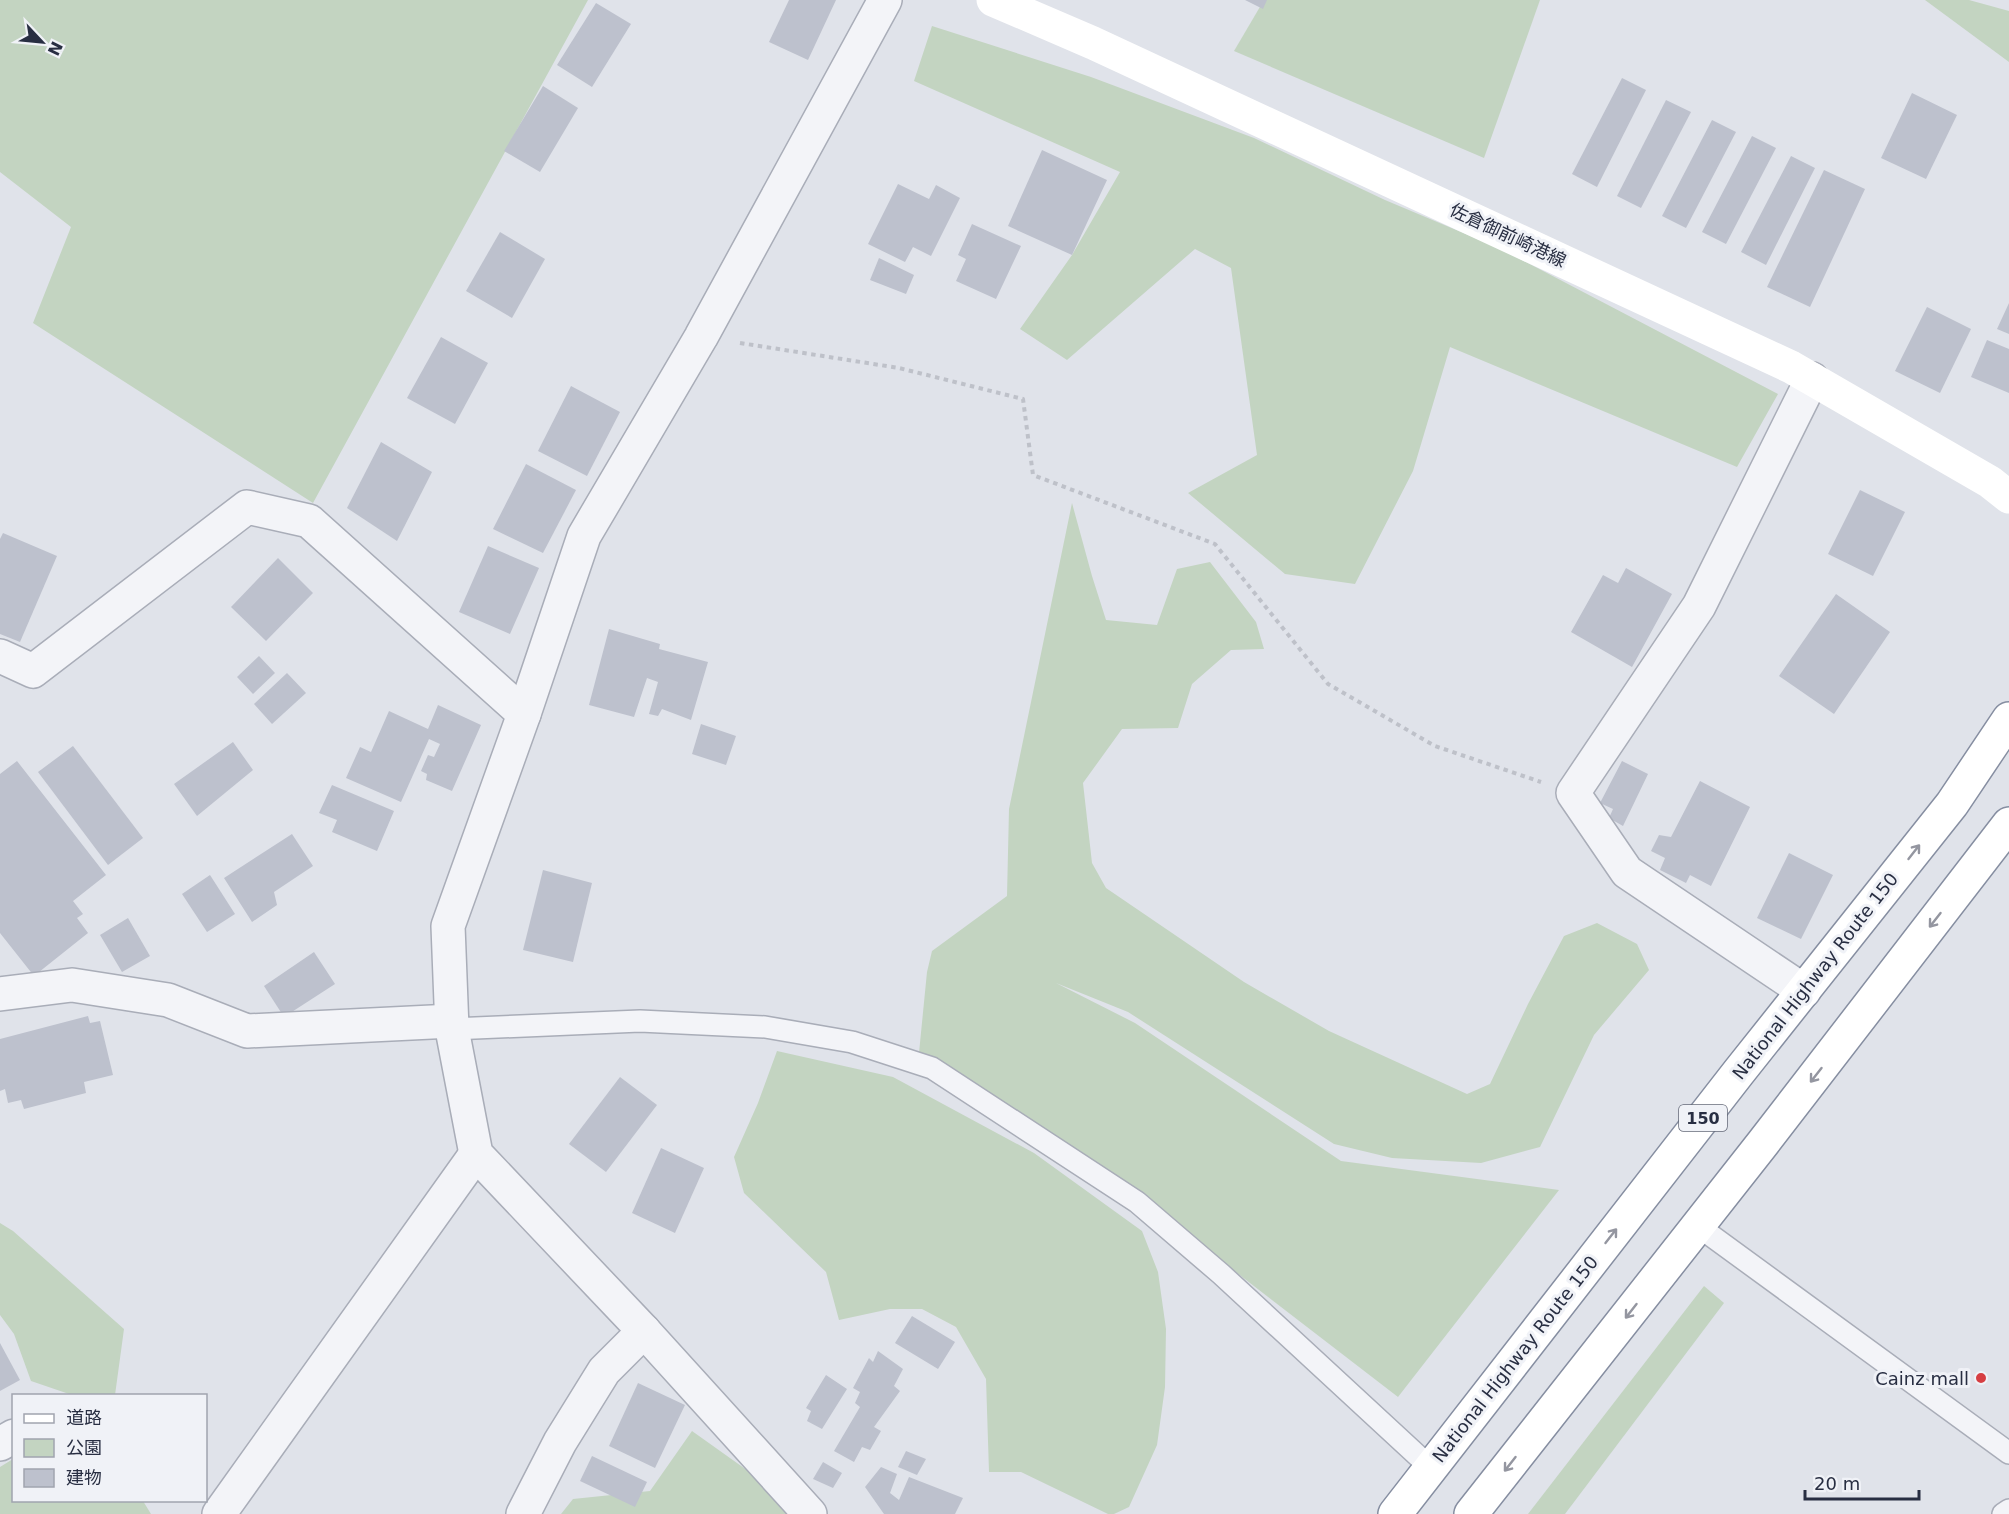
<svg xmlns="http://www.w3.org/2000/svg" width="2009" height="1514" font-family="'DejaVu Sans','Noto Sans JP',sans-serif">
  <rect width="100%" height="100%" fill="#e0e3ea"/>
  <!-- green -->
  <g fill="#c3d4c1">
    <path d="M0 0H588L313 503 33 323 71 227 0 172Z"/>
    <path d="M1264 0H1540L1484 158 1234 51Z"/>
    <path d="M1925 0H1969L2009 11V62Z"/>
    <path d="M932 26 1091 77 1254 138 1385 200 1499 248 1778 394 1737 467 1450 347 1413 471 1355 584 1285 574 1188 493 1257 455 1231 268 1195 249 1067 360 1020 329 1072 255 1120 172 914 81Z"/>
    <path d="M1072 503 1092 576 1106 620 1157 625 1177 569 1210 562 1256 622 1264 649 1231 650 1192 684 1178 728 1122 729 1083 783 1092 863 1106 888 1244 982 1329 1031 1467 1094 1490 1084 1528 1004 1564 936 1597 923 1637 944 1649 970 1594 1035 1540 1147 1481 1163 1392 1158 1334 1144 1128 1012 1056 983 1135 1023 1341 1161 1559 1190 1398 1397 1093 1162 918 1063 927 972 932 951 1007 896 1009 809Z"/>
    <path d="M777 1051 893 1077 1034 1153 1142 1231 1158 1272 1166 1329 1165 1387 1157 1445 1129 1507 1114 1514H1108L1021 1472H989L986 1379 956 1327 922 1309H890L839 1320 826 1272 744 1193 734 1157 758 1103Z"/>
    <path d="M0 1223 13 1231 124 1329 115 1395H72L31 1381 14 1334 0 1315Z"/>
    <path d="M1704 1286 1724 1303 1565 1514H1528Z"/>
    <path d="M692 1431 782 1495 798 1514H561L573 1499 650 1491Z"/>
    <path d="M13 1459 14 1500 143 1501 151 1514H0V1467Z"/>
  </g>
  <!-- building -->
  <g fill="#bdc1cd">
    <path d="M789 0H836L808 60 769 42Z"/>
    <path d="M1245 0H1267L1263 9Z"/>
    <path d="M596 3 631 24 592 87 557 65Z"/>
    <path d="M1622 78 1646 90 1597 187 1572 174Z"/>
    <path d="M543 86 578 108 540 172 504 151Z"/>
    <path d="M1912 93 1957 115 1926 179 1881 158Z"/>
    <path d="M1666 100 1691 112 1641 208 1617 196Z"/>
    <path d="M1712 120 1736 132 1686 228 1662 216Z"/>
    <path d="M1752 136 1776 148 1726 244 1702 232Z"/>
    <path d="M1042 150 1107 180 1072 255 1008 226Z"/>
    <path d="M1791 156 1815 168 1766 265 1741 252Z"/>
    <path d="M1824 170 1865 189 1810 307 1767 287Z"/>
    <path d="M898 184 929 199 936 185 960 198 931 256 913 247 905 262 868 244Z"/>
    <path d="M972 224 1021 246 996 299 956 281 966 259 958 255Z"/>
    <path d="M500 232 545 259 512 318 466 291Z"/>
    <path d="M879 258 914 275 906 294 870 280Z"/>
    <path d="M2009 303V334L1997 329Z"/>
    <path d="M1927 307 1971 329 1940 393 1895 371Z"/>
    <path d="M441 337 488 363 455 424 407 398Z"/>
    <path d="M1987 340 2009 349V393L1971 377Z"/>
    <path d="M571 386 620 412 587 476 538 451Z"/>
    <path d="M381 442 432 472 397 541 347 508Z"/>
    <path d="M526 464 576 490 543 553 493 529Z"/>
    <path d="M1860 490 1905 512 1873 576 1828 554Z"/>
    <path d="M3 533 57 556 20 642 0 634V539Z"/>
    <path d="M488 546 539 568 510 634 459 612Z"/>
    <path d="M278 558 313 593 266 641 231 607Z"/>
    <path d="M1626 568 1672 594 1632 667 1571 632 1603 575 1618 583Z"/>
    <path d="M1836 594 1890 632 1834 714 1779 676Z"/>
    <path d="M609 629 660 644 659 649 708 662 691 720 662 709 658 716 649 714 658 682 647 678 634 717 589 705Z"/>
    <path d="M259 656 275 673 253 694 237 677Z"/>
    <path d="M287 673 306 693 272 724 254 704Z"/>
    <path d="M438 705 481 725 452 791 426 780 427 774 421 771 428 755 434 757 440 744 429 739 401 802 346 778 360 747 371 752 389 711 428 729Z"/>
    <path d="M701 724 736 736 726 765 692 754Z"/>
    <path d="M233 742 253 770 197 816 174 784Z"/>
    <path d="M73 746 143 838 108 865 38 772Z"/>
    <path d="M17 761 106 875 73 901 83 914 77 918 88 933 34 976 0 933V774Z"/>
    <path d="M1622 761 1648 774 1623 826 1609 818 1613 809 1600 803Z"/>
    <path d="M1700 781 1750 807 1711 886 1690 875 1686 883 1660 870 1665 858 1651 851 1659 835 1671 837Z"/>
    <path d="M332 785 394 811 377 851 332 832 337 820 319 813Z"/>
    <path d="M292 834 313 866 274 892 277 905 252 922 224 878Z"/>
    <path d="M1789 853 1833 875 1801 939 1757 918Z"/>
    <path d="M543 870 592 883 573 962 523 950Z"/>
    <path d="M210 875 235 914 207 932 182 894Z"/>
    <path d="M128 918 150 956 122 972 100 935Z"/>
    <path d="M314 952 335 984 284 1017 264 986Z"/>
    <path d="M88 1016 90 1023 100 1021 113 1075 84 1082 86 1093 24 1109 21 1100 8 1103 5 1089 0 1091V1039Z"/>
    <path d="M620 1077 657 1105 606 1172 569 1144Z"/>
    <path d="M661 1148 704 1168 675 1233 632 1213Z"/>
    <path d="M912 1316 955 1342 938 1369 895 1343Z"/>
    <path d="M0 1343 20 1380 0 1391Z"/>
    <path d="M878 1351 903 1369 894 1386 900 1391 874 1427 881 1431 870 1450 862 1447 854 1462 834 1451 860 1407 855 1403 860 1392 853 1388 869 1358 873 1362Z"/>
    <path d="M826 1375 847 1389 822 1429 807 1421 811 1411 806 1408Z"/>
    <path d="M638 1383 685 1405 655 1468 609 1446Z"/>
    <path d="M906 1451 926 1459 917 1475 898 1467Z"/>
    <path d="M592 1456 647 1482 635 1507 580 1481Z"/>
    <path d="M823 1462 842 1473 833 1488 813 1479Z"/>
    <path d="M881 1467 897 1474 890 1493 899 1500 909 1477 963 1498 955 1514H884L865 1487Z"/>
  </g>
  <g fill="none" stroke-linecap="round" stroke-linejoin="round">
    <defs>
      <g id="service">
        <path d="M452 1029 640 1021 765 1027 852 1042 932 1068 1137 1202 1221 1274 1431 1468"/>
        <path d="M1698 1226 2009 1453"/>
        <path d="M2003 1514 2009 1510"/>
      </g>
      <g id="minor">
        <path d="M0 656 33 671 247 507 309 521 524 714"/>
        <path d="M1804 991 1627 872 1573 793 1699 606 1812 379"/>
        <path d="M0 994 72 985 168 1000 247 1031 452 1021"/>
        <path d="M0 1444 14 1436"/>
        <path d="M219 1514 476 1154"/>
        <path d="M523 1514 560 1442 604 1371 644 1331"/>
        <path d="M810 1514 644 1331 476 1154 452 1029 448 926 524 714 584 536 701 337 885 0"/>
      </g>
      <g id="trunk">
        <path d="M1395 1514 1738 1073 1952 804 2009 719"/>
        <path d="M1471 1514 1763 1143 2009 824"/>
      </g>
    </defs>
    <!-- service casing -->
    <use href="#service" stroke="#a9adb8" stroke-width="24"/>
    <!-- minor casing -->
    <use href="#minor" stroke="#a9adb8" stroke-width="36"/>
    <!-- trunk casing -->
    <use href="#trunk" stroke="#868ea1" stroke-width="36"/>
    <!-- path -->
    <path stroke="#bec1c9" stroke-width="4" stroke-dasharray="4.5 4.5" stroke-linecap="butt" d="M740 343 899 368 1023 399 1033 475 1215 544 1328 684 1435 746 1541 782"/>
    <!-- service -->
    <use href="#service" stroke="#f3f4f8" stroke-width="21"/>
    <!-- minor -->
    <use href="#minor" stroke="#f3f4f8" stroke-width="33"/>
    <!-- secondary -->
    <path stroke="#fff" stroke-width="33" d="M993 0 1093 43 1791 367 1990 482 2009 497"/>
    <!-- trunk -->
    <use href="#trunk" stroke="#fff" stroke-width="33"/>
  </g>
  <!-- one-way arrows -->
  <defs><path id="oneway-shaft" d="M-6 0H5M1.5-3L5.5 0L1.5 3" fill="none" stroke-width="1.6" stroke-linecap="round" stroke-linejoin="round" transform="scale(1.5)"/></defs>
  <g stroke="#9496a0">
    <use href="#oneway-shaft" transform="translate(1914 852) rotate(-52)"/>
    <use href="#oneway-shaft" transform="translate(1935 920) rotate(128)"/>
    <use href="#oneway-shaft" transform="translate(1816 1075) rotate(128)"/>
    <use href="#oneway-shaft" transform="translate(1611 1236) rotate(-52)"/>
    <use href="#oneway-shaft" transform="translate(1631 1311) rotate(128)"/>
    <use href="#oneway-shaft" transform="translate(1510 1464) rotate(128)"/>
  </g>
  <!-- markers -->
  <circle fill="#d63e42" stroke="#f0f2f7" stroke-width="2" cx="1981" cy="1378" r="6"/>
  <g text-anchor="middle" dominant-baseline="central" stroke-width="6" stroke-linejoin="round" paint-order="stroke">
    <!-- shield labels -->
    <rect fill="#f0f2f7" stroke="#646978" stroke-width="1.5" x="1679" y="1105" width="48" height="26" rx="4.5"/>
    <g font-size="16" font-weight="bold" fill="#282e42">
      <text x="1703" y="1118">150</text>
    </g>
    <!-- street labels -->
    <g font-size="18" fill="#282e42" stroke="#f0f2f7">
      <text transform="translate(1508 235) rotate(25)">佐倉御前崎港線</text>
      <text transform="translate(1815 976) rotate(-52)">National Highway Route 150</text>
      <text transform="translate(1515 1359) rotate(-52)">National Highway Route 150</text>
    </g>
    <!-- poi labels -->
    <g font-size="18" fill="#282e42" stroke="#f0f2f7" text-anchor="end">
      <text x="1969" y="1378">Cainz mall</text>
    </g>
  </g>
  <!-- legend -->
  <rect x="12" y="1394" width="195" height="108" fill="#f0f2f7" stroke="#a0a4af" stroke-width="1.5"/>
  <rect x="24" y="1414" width="30" height="9" fill="#ffffff" stroke="#a0a4af" stroke-width="1.5"/>
  <text x="66" y="1424" font-size="18" fill="#282e42">道路</text>
  <rect x="24" y="1439" width="30" height="18" fill="#c3d4c1" stroke="#a0a4af" stroke-width="1.5"/>
  <text x="66" y="1454" font-size="18" fill="#282e42">公園</text>
  <rect x="24" y="1469" width="30" height="18" fill="#bdc1cd" stroke="#a0a4af" stroke-width="1.5"/>
  <text x="66" y="1484" font-size="18" fill="#282e42">建物</text>
  <!-- north arrow -->
  <g transform="translate(42 42) rotate(116)" stroke="#f0f2f7" stroke-width="4.5" paint-order="stroke">
  <path d="M0-4.5L10 22L0 15L-10 22Z" fill="#282e42"/>
  <text y="-9" font-size="16" font-weight="bold" text-anchor="middle" fill="#282e42">N</text>
  </g>
  <!-- scale -->
  <path d="M1805 1490v9h114v-9" fill="none" stroke="#282e42" stroke-width="3"/>
  <text x="1814" y="1490" font-size="18" fill="#282e42" stroke="#f0f2f7" stroke-width="4.5" paint-order="stroke">20 m</text>
</svg>
